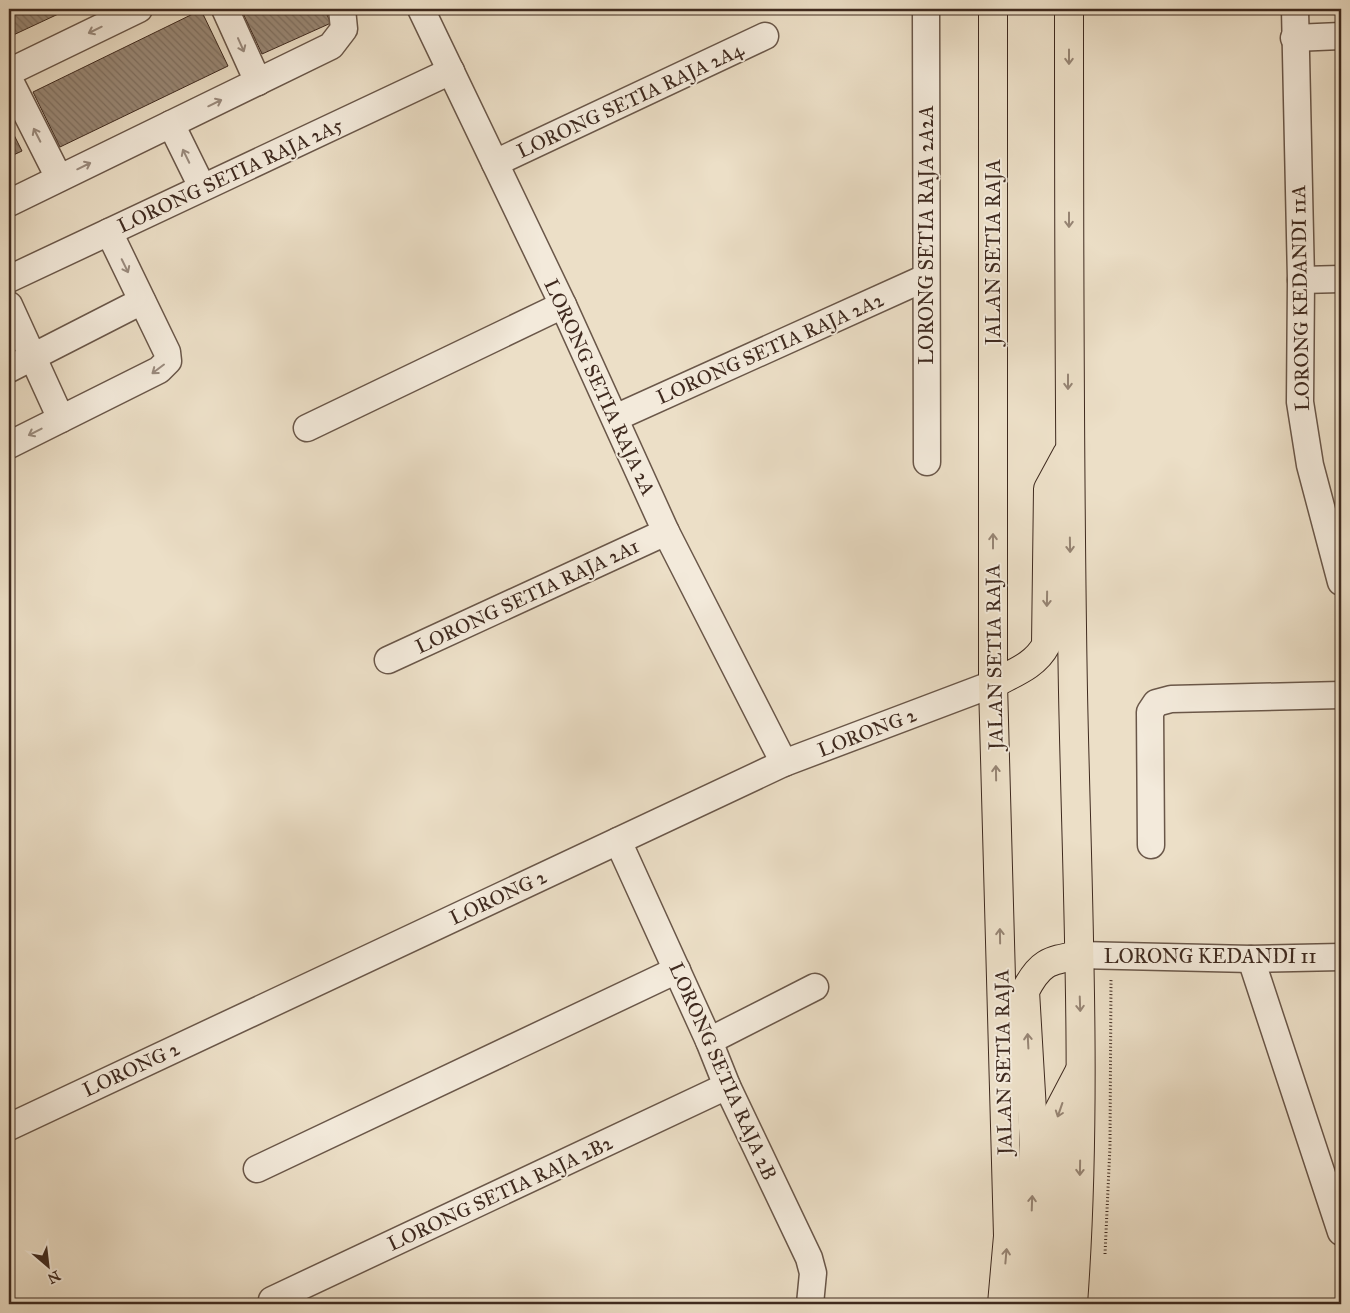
<svg xmlns="http://www.w3.org/2000/svg" width="1350" height="1313" font-family="'IM FELL Great Primer',serif">
  <defs>
    <pattern id="building-back-hatch" width="6" height="6" patternUnits="userSpaceOnUse" patternTransform="scale(1.25)"><rect width="6" height="6" fill="#998876"/><path d="M-1 5l2 2M0 0l6 6M5-1l2 2" fill="none" stroke="#7e6f60"/></pattern>
  </defs>
  <rect width="100%" height="100%" fill="#ecdfc7"/>
  <filter id="stains"><feTurbulence type="fractalNoise" baseFrequency=".004" numOctaves="4"/><feColorMatrix values="0 0 0 0 .2 0 0 0 0 .09 0 0 0 0 .02 0 0 0 .5 -.17"/></filter>
  <radialGradient id="worn" r=".72"><stop offset=".6" stop-color="#630" stop-opacity="0"/><stop offset="1" stop-color="#630" stop-opacity=".3"/></radialGradient>
  <!-- building -->
  <g fill="url(#building-back-hatch)" stroke="#3f2a1f">
    <path d="M9 9H69L9 37Z"/>
    <path d="M241 9H324L331 23 262 54Z"/>
    <path d="M201 10 228 66 60 147 33 92Z"/>
    <path d="M9 125 22 151 9 157Z"/>
  </g>
  <g fill="none" stroke-linecap="round" stroke-linejoin="round">
    <defs>
      <g id="minor">
        <path d="M225 9 258 82"/>
        <path d="M421 9 563 305 666 532 784 763"/>
        <path d="M926 9 927 462"/>
        <path d="M1295 9 1301 280 1300 402 1310 465 1341 582"/>
        <path d="M1294 38 1341 36"/>
        <path d="M9 72 139 9"/>
        <path d="M9 79 59 178"/>
        <path d="M171 124 202 187"/>
        <path d="M495 163 765 36"/>
        <path d="M9 203 331 46 344 29 342 9"/>
        <path d="M9 279 451 71"/>
        <path d="M1301 280 1341 279"/>
        <path d="M9 305 61 419 159 370 168 361 167 352 109 232"/>
        <path d="M9 369 142 301"/>
        <path d="M615 418 925 278"/>
        <path d="M307 428 563 305"/>
        <path d="M9 445 61 419"/>
        <path d="M388 660 666 532"/>
        <path d="M618 841 709 1041 727 1086 809 1258 813 1273 810 1304"/>
        <path d="M1151 845 1150 712 1156 703 1171 699 1341 695"/>
        <path d="M1079 955 1251 959 1341 957"/>
        <path d="M1251 959 1341 1232"/>
        <path d="M709 1041 815 987"/>
        <path d="M9 1127 784 763 993 684"/>
        <path d="M257 1169 677 970"/>
        <path d="M272 1300 727 1086"/>
      </g>
      <g id="major">
        <path d="M993 9V684L1008 1236 1002 1304"/>
        <path d="M1069 9C1069 237 1069 465 1073 692 1077 896 1088 1101 1073 1304"/>
        <path d="M993 684C1013 673 1035 666 1046 645L1048 489 1067 454"/>
        <path d="M1028 1304 1034 1145 1025 991C1040 962 1048 961 1079 955"/>
        <path d="M1053 1304 1057 1236 1058 1112 1079 1072"/>
      </g>
    </defs>
    <!-- minor casing -->
    <use href="#minor" stroke="#6a5749" stroke-width="29"/>
    <!-- major casing -->
    <use href="#major" stroke="#3f2a1f" stroke-width="30"/>
    <!-- path -->
    <path stroke="#3f2a1f" stroke-width="3" stroke-dasharray="1 2.5" stroke-linecap="butt" d="M1105 1254 1110 1146 1111 980"/>
    <!-- minor -->
    <use href="#minor" stroke="#f3eadb" stroke-width="26"/>
    <!-- major -->
    <use href="#major" stroke="#ecdfc7" stroke-width="28"/>
  </g>
  <!-- one-way arrows -->
  <defs><path id="oneway-shaft" d="M-6 0H5M1.5-3L5.5 0L1.5 3" fill="none" stroke-width="1.6" stroke-linecap="round" stroke-linejoin="round" transform="scale(1.25)"/></defs>
  <g stroke="#998a7d">
    <use href="#oneway-shaft" transform="translate(95 30) rotate(154)"/>
    <use href="#oneway-shaft" transform="translate(241 45) rotate(66)"/>
    <use href="#oneway-shaft" transform="translate(215 103) rotate(-26)"/>
    <use href="#oneway-shaft" transform="translate(37 135) rotate(-117)"/>
    <use href="#oneway-shaft" transform="translate(186 156) rotate(-116)"/>
    <use href="#oneway-shaft" transform="translate(84 166) rotate(-26)"/>
    <use href="#oneway-shaft" transform="translate(125 266) rotate(64)"/>
    <use href="#oneway-shaft" transform="translate(158 369) rotate(143)"/>
    <use href="#oneway-shaft" transform="translate(35 432) rotate(153)"/>
  </g>
  <g stroke="#968473">
    <use href="#oneway-shaft" transform="translate(1069 57) rotate(90)"/>
    <use href="#oneway-shaft" transform="translate(1069 220) rotate(90)"/>
    <use href="#oneway-shaft" transform="translate(1068 382) rotate(90)"/>
    <use href="#oneway-shaft" transform="translate(993 541) rotate(-90)"/>
    <use href="#oneway-shaft" transform="translate(1070 545) rotate(89)"/>
    <use href="#oneway-shaft" transform="translate(1047 599) rotate(91)"/>
    <use href="#oneway-shaft" transform="translate(996 773) rotate(-91)"/>
    <use href="#oneway-shaft" transform="translate(1000 936) rotate(-91)"/>
    <use href="#oneway-shaft" transform="translate(1080 1004) rotate(88)"/>
    <use href="#oneway-shaft" transform="translate(1028 1041) rotate(-93)"/>
    <use href="#oneway-shaft" transform="translate(1060 1110) rotate(109)"/>
    <use href="#oneway-shaft" transform="translate(1080 1168) rotate(91)"/>
    <use href="#oneway-shaft" transform="translate(1032 1203) rotate(-88)"/>
    <use href="#oneway-shaft" transform="translate(1006 1256) rotate(-85)"/>
  </g>
  <g text-anchor="middle" dominant-baseline="central" stroke-width="4" stroke-linejoin="round" paint-order="stroke">
    <!-- street labels -->
    <g font-size="20" fill="#3f2a1f" stroke="#f3eadb">
      <text transform="translate(630 100) rotate(-25)">LORONG SETIA RAJA 2A4</text>
      <text transform="translate(230 175) rotate(-25)">LORONG SETIA RAJA 2A5</text>
      <text transform="translate(926 235) rotate(-90)">LORONG SETIA RAJA 2A2A</text>
      <text transform="translate(993 252) rotate(-90)">JALAN SETIA RAJA</text>
      <text transform="translate(1300 298) rotate(-91)">LORONG KEDANDI 11A</text>
      <text transform="translate(770 348) rotate(-24)">LORONG SETIA RAJA 2A2</text>
      <text transform="translate(600 387) rotate(65)">LORONG SETIA RAJA 2A</text>
      <text transform="translate(527 596) rotate(-25)">LORONG SETIA RAJA 2A1</text>
      <text transform="translate(994 657) rotate(-91)">JALAN SETIA RAJA</text>
      <text transform="translate(867 732) rotate(-21)">LORONG 2</text>
      <text transform="translate(498 897) rotate(-25)">LORONG 2</text>
      <text x="1210" y="956">LORONG KEDANDI 11</text>
      <text transform="translate(1003 1062) rotate(-91)">JALAN SETIA RAJA</text>
      <text transform="translate(131 1069) rotate(-25)">LORONG 2</text>
      <text transform="translate(723 1071) rotate(66)">LORONG SETIA RAJA 2B</text>
      <text transform="translate(500 1193) rotate(-25)">LORONG SETIA RAJA 2B2</text>
    </g>
  </g>
  <!-- margin -->
  <rect width="1350" height="1313" fill="none" stroke="#ecdfc7" stroke-width="30"/>
  <rect x="10" y="10" width="1330" height="1293" fill="none" stroke="#3f2a1f" stroke-width="2.5"/>
  <rect x="15" y="15" width="1320" height="1283" fill="none" stroke="#3f2a1f"/>
  <!-- north arrow -->
  <g transform="translate(48 1266) rotate(152)" stroke="#f3eadb" stroke-width="4" paint-order="stroke">
  <path d="M0-4L9 19L0 12L-9 19Z" fill="#3f2a1f"/>
  <text y="-8" font-size="14" font-weight="bold" text-anchor="middle" fill="#3f2a1f">N</text>
  </g>
  <rect width="100%" height="100%" filter="url(#stains)"/>
  <rect width="100%" height="100%" fill="url(#worn)"/>
</svg>
